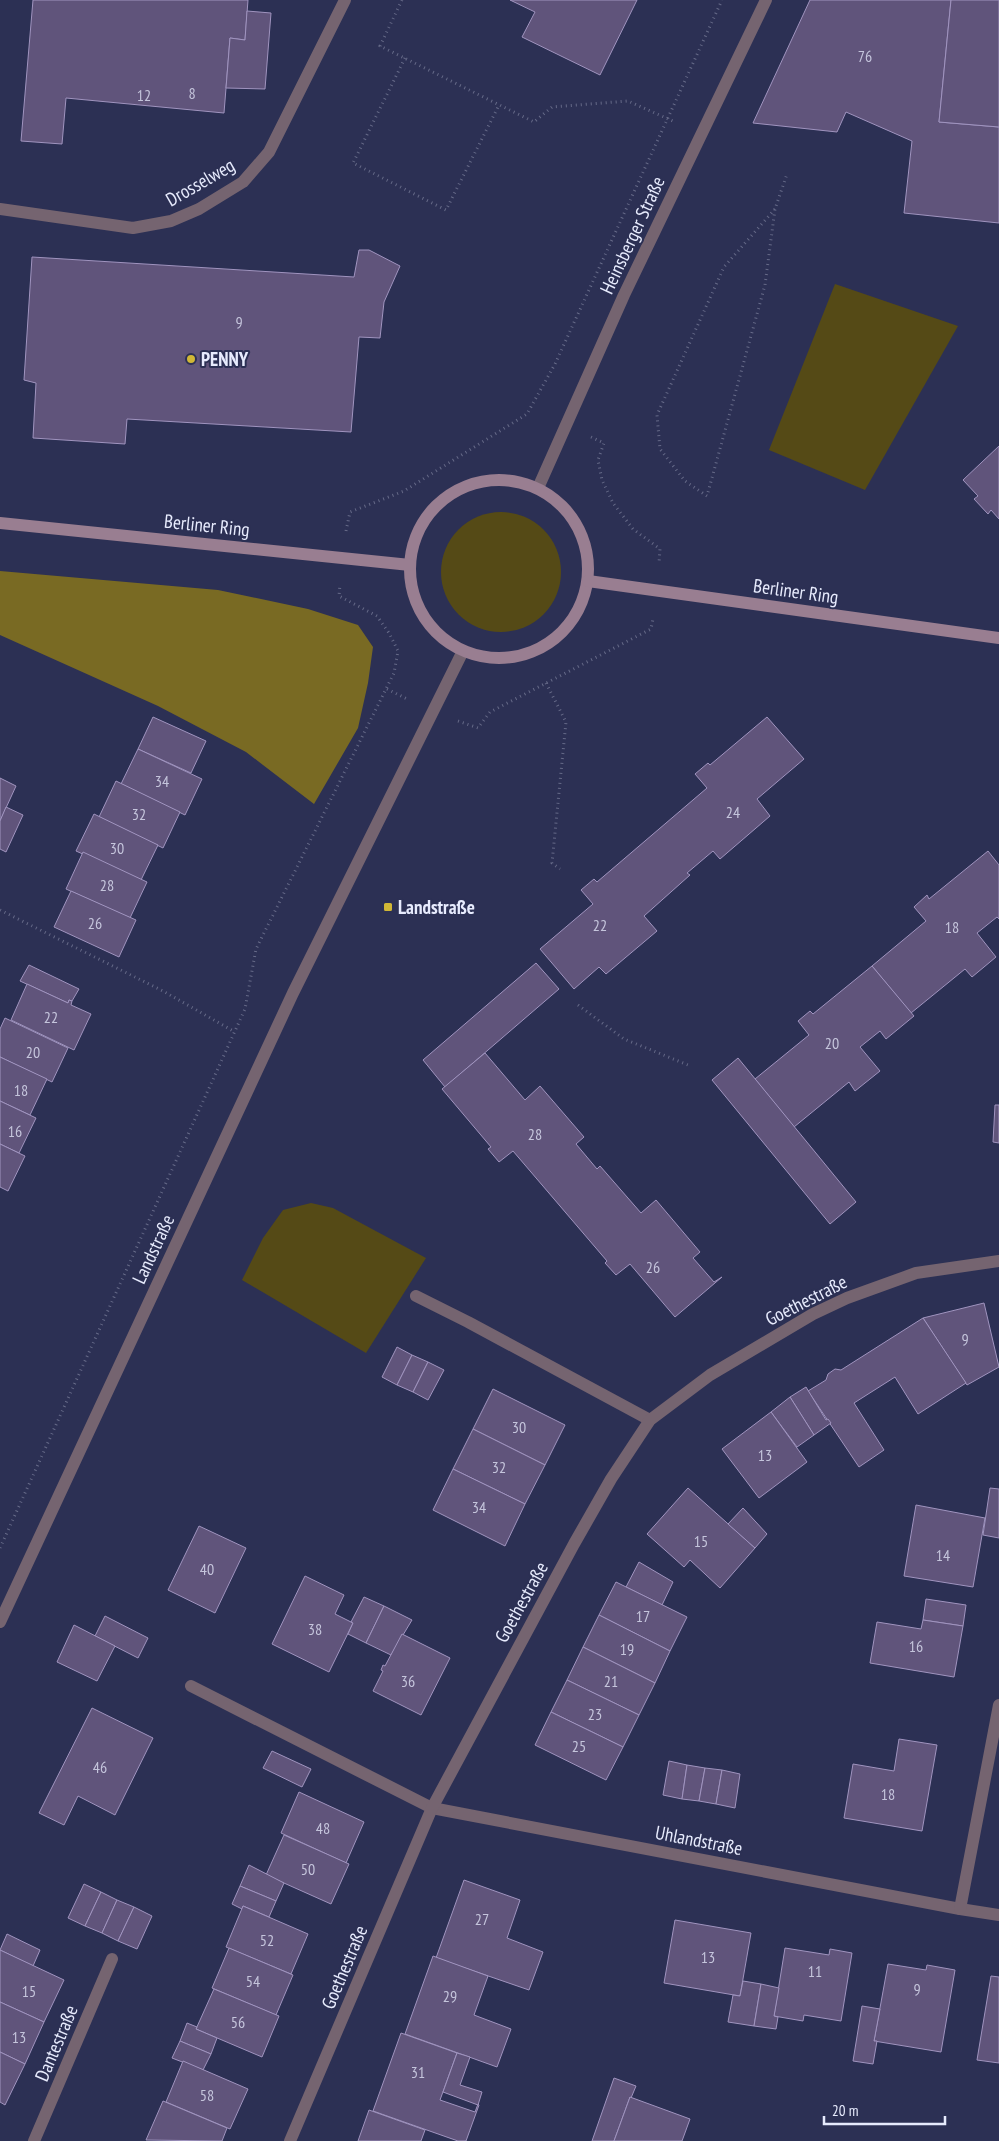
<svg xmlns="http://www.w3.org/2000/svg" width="999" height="2141" font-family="'PT Sans Narrow',sans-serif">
  <rect width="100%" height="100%" fill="#2c3054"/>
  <!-- green -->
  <g fill="#554a16">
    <path d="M835 284 958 326 865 490 769 450Z"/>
    <circle cx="501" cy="572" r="60"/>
    <path d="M311 1203 333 1208 426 1258 366 1353 242 1280 263 1238 283 1210Z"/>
  </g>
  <!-- forest -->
  <path fill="#796a23" d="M0 571 218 590 308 609 358 625 373 647 368 683 358 728 314 804 246 752 158 706 0 635Z"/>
  <!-- building -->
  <g fill="#60547b" stroke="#a094bf">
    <path d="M33 0H248L245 40 230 38 224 113 66 98 62 144 21 141Z"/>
    <path d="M510 0H637L600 75 522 37 535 12Z"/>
    <path d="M810 0H951L939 122 999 127V223L904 213 912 141 846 112 837 132 753 123Z"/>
    <path d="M951 0H999V127L939 122Z"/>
    <path d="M247 11 271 13 265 89 226 88 230 38 245 40Z"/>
    <path d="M359 250H369L400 266 384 302 380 338 359 337 351 432 127 419 125 444 33 438 36 383 24 380 32 257 354 277Z"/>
    <path d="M999 446V519L991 510 988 514 974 499 978 496 963 480Z"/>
    <path d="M153 717 206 741 191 773 138 749Z"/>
    <path d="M767 717 804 759 757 799 770 816 720 859 713 851 687 873 690 875 644 916 657 931 606 974 599 967 574 989 540 949 593 904 581 890 594 879 597 882 707 788 695 774 708 763 710 765Z"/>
    <path d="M138 749 202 779 185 815 121 784Z"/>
    <path d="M0 778 16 786 0 821Z"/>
    <path d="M116 781 180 812 163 848 99 817Z"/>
    <path d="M6 807 23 815 6 852 0 849V821Z"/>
    <path d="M94 814 158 845 141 880 76 851Z"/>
    <path d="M988 851 999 865V919L997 917 977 933 996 957 972 977 965 969 911 1013 872 966 926 921 914 907 927 895 929 899Z"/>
    <path d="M83 852 147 882 130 918 66 889Z"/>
    <path d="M71 891 136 920 119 957 54 927Z"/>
    <path d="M536 963 559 989 445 1087 423 1060Z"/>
    <path d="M29 965 79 989 72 1001 69 1000 68 1003 20 981Z"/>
    <path d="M872 966 914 1016 886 1039 880 1031 860 1047 880 1071 855 1091 849 1082 794 1127 755 1079 809 1035 798 1021 810 1011 813 1014Z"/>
    <path d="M27 984 68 1003 69 1000 72 1001 71 1005 91 1014 74 1050 11 1020Z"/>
    <path d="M5 1018 68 1048 52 1082 0 1057V1029Z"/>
    <path d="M485 1053 525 1100 540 1086 584 1137 576 1144 597 1169 600 1166 641 1213 656 1200 700 1252 693 1258 714 1282 722 1277 675 1317 630 1264 616 1275 605 1263 607 1261 513 1151 499 1162 488 1149 491 1147 442 1089Z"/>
    <path d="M0 1057 47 1079 30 1115 0 1101Z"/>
    <path d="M738 1058 856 1202 830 1224 712 1080Z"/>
    <path d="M0 1101 36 1118 19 1153 0 1144Z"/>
    <path d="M995 1105H999V1143L993 1142Z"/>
    <path d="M0 1144 25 1156 8 1191 0 1187Z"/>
    <path d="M984 1303 999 1367 967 1385 923 1318Z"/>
    <path d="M923 1318 966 1383 918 1414 895 1377 854 1403 884 1450 859 1467 808 1391 826 1380 828 1374 835 1369 841 1370Z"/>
    <path d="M397 1347 412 1355 397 1385 382 1377Z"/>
    <path d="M412 1355 428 1362 413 1392 397 1385Z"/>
    <path d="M428 1362 444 1370 428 1400 413 1392Z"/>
    <path d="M806 1387 826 1420 828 1419 831 1423 814 1435 790 1397Z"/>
    <path d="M493 1389 565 1425 545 1465 473 1429Z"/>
    <path d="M790 1397 814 1435 797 1447 771 1412Z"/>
    <path d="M771 1412 807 1462 759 1498 722 1449Z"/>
    <path d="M473 1429 545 1465 525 1504 453 1469Z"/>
    <path d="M453 1469 525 1504 505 1546 433 1510Z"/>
    <path d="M688 1488 755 1548 720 1588 690 1560 684 1567 647 1534Z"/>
    <path d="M990 1488 999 1489V1538L983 1535Z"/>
    <path d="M916 1505 985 1518 973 1587 904 1576Z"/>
    <path d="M743 1508 767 1534 755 1548 728 1524Z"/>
    <path d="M199 1526 246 1548 215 1613 168 1590Z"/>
    <path d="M639 1562 673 1582 662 1605 626 1587Z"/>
    <path d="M305 1576 344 1595 335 1614 353 1623 329 1672 272 1644Z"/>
    <path d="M616 1582 687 1617 670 1651 599 1615Z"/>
    <path d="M364 1597 384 1606 366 1643 348 1634 353 1623 351 1622Z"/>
    <path d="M926 1599 966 1605 963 1626 923 1620Z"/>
    <path d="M384 1606 412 1620 391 1655 366 1643Z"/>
    <path d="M599 1615 670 1651 655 1683 583 1647Z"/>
    <path d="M105 1616 148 1638 138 1658 95 1636Z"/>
    <path d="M923 1620 963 1626 954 1677 870 1663 877 1622 921 1629Z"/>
    <path d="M74 1625 115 1646 97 1681 57 1662Z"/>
    <path d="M402 1634 450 1658 421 1715 373 1691 383 1671 381 1670 383 1665 385 1666Z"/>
    <path d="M583 1647 655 1683 639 1715 567 1680Z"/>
    <path d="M567 1680 639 1715 623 1747 551 1712Z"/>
    <path d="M92 1708 153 1738 115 1815 78 1796 64 1825 39 1813Z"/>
    <path d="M551 1712 623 1747 606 1780 535 1745Z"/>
    <path d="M899 1739 937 1745 922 1831 844 1818 853 1764 894 1771Z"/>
    <path d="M272 1751 311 1769 302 1787 263 1768Z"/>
    <path d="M669 1761 687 1765 682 1799 663 1795Z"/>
    <path d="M687 1765 705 1768 699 1801 682 1799Z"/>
    <path d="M705 1768 722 1770 716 1804 699 1801Z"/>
    <path d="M722 1770 740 1774 735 1808 716 1804Z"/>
    <path d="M299 1792 364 1822 346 1863 281 1833Z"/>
    <path d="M284 1835 349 1864 331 1904 266 1875Z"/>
    <path d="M249 1865 284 1883 276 1901 240 1886Z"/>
    <path d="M464 1880 520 1900 507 1938 543 1952 529 1990 436 1958Z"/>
    <path d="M84 1884 101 1892 85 1926 68 1918Z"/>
    <path d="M240 1886 276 1901 269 1917 243 1906 242 1909 232 1904Z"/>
    <path d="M101 1892 117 1900 102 1933 85 1926Z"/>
    <path d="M117 1900 134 1907 118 1941 102 1933Z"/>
    <path d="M243 1906 308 1934 291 1974 226 1947Z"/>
    <path d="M134 1907 152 1916 137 1949 118 1941Z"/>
    <path d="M675 1920 751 1933 740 1996 664 1983Z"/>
    <path d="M7 1934 40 1950 33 1966 0 1950Z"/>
    <path d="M229 1948 293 1975 276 2015 212 1988Z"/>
    <path d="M785 1948 829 1955 830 1949 852 1953 841 2021 804 2015 803 2021 774 2016Z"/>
    <path d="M0 1950 64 1980 44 2022 0 2002Z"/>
    <path d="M433 1956 488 1976 474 2015 511 2029 497 2067 405 2034Z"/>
    <path d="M888 1964 926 1970 927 1965 955 1970 941 2052 874 2041Z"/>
    <path d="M991 1976 999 1977V2063L977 2060Z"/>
    <path d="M743 1981 761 1984 754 2026 728 2022 733 1995 740 1996Z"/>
    <path d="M761 1984 779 1988 774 2016 778 2017 776 2029 754 2026Z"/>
    <path d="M214 1989 279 2016 262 2057 196 2029Z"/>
    <path d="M0 2002 44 2022 25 2064 0 2052Z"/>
    <path d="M862 2006 880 2009 874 2041H877L873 2064 853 2061Z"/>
    <path d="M187 2023 197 2027 196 2029 217 2038 211 2054 180 2041Z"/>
    <path d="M401 2033 457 2053 440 2100 475 2112 478 2104 479 2105 466 2141H458L373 2111Z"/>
    <path d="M180 2041 211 2054 203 2070 172 2058Z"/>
    <path d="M0 2052 25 2064 5 2105 0 2102Z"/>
    <path d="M457 2053 470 2057 460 2085 482 2092 478 2105 443 2092Z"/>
    <path d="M183 2061 248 2089 230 2129 166 2102Z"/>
    <path d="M614 2078 636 2086 631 2098 630 2097 614 2141H592Z"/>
    <path d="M630 2097 690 2119 682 2141H614Z"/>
    <path d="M163 2101 227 2128 222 2141 146 2140Z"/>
    <path d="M369 2110 425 2130 421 2141H358Z"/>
  </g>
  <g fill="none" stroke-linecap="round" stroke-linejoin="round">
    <!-- path -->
    <g stroke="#666a88" stroke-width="3" stroke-dasharray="1 4" stroke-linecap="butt">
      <path d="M402 0 380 46 534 122 552 107 628 101 675 122"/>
      <path d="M405 58 353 163 446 210 499 105"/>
      <path d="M775 209 724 267 657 415 660 449 685 481 707 496 765 285 775 209 787 174"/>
      <path d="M591 437 604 443 598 460 602 480 613 503 633 529 660 549 659 563"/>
      <path d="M346 531 350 512 404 491 527 414 555 364 722 0"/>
      <path d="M546 683 566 722 552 863 560 869"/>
      <path d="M387 689 409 700"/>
      <path d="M458 721 478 728 490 712 651 629 653 619"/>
      <path d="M0 910 163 991 235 1032"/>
      <path d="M578 1005 624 1039 688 1065"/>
      <path d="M0 1548 245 1009 256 949 394 673 398 651 389 633 377 616 339 596 340 584"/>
    </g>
    <!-- minor -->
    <g stroke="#756470" stroke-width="12">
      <path d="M0 209 133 228 171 221 199 209 243 182 269 152 345 0"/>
      <path d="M416 1296 468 1322 650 1420"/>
      <path d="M191 1686 432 1808 960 1909 999 1915"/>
      <path d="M960 1909 999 1705"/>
      <path d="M34 2141 112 1959"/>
      <path d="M290 2141 432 1808 574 1544 611 1479 650 1420 710 1375 813 1314 847 1298 916 1273 999 1261"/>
    </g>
    <!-- tertiary -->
    <g stroke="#756470" stroke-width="12">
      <path d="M538 488 624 295 766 0"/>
      <path d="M0 1622 293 993 463 651"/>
    </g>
    <!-- secondary -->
    <g stroke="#997e91" stroke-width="12">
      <circle cx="499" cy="569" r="89"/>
      <path d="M0 523 410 565"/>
      <path d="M588 581 999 638"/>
    </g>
  </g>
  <!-- markers -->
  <g fill="#d1b736" stroke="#2c3054" stroke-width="2">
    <circle cx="191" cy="359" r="5"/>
    <rect x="383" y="902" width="10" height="10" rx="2.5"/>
  </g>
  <g text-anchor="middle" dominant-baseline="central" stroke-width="4" stroke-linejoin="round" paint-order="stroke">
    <!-- number labels -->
    <g font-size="16" fill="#c5c5dc">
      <text x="865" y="56">76</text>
      <text x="192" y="93">8</text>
      <text x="144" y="95">12</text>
      <text x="239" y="322">9</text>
      <text x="162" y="781">34</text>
      <text x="733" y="812">24</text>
      <text x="139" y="814">32</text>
      <text x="117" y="848">30</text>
      <text x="107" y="885">28</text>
      <text x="95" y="923">26</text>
      <text x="600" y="925">22</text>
      <text x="952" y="927">18</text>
      <text x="51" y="1017">22</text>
      <text x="832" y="1043">20</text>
      <text x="33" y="1052">20</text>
      <text x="21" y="1090">18</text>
      <text x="15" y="1131">16</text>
      <text x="535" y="1134">28</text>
      <text x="653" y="1267">26</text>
      <text x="965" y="1339">9</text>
      <text x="519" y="1427">30</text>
      <text x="765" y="1455">13</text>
      <text x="499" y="1467">32</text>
      <text x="479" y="1507">34</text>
      <text x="701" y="1541">15</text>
      <text x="943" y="1555">14</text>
      <text x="207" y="1569">40</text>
      <text x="643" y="1616">17</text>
      <text x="315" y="1629">38</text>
      <text x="916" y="1646">16</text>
      <text x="627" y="1649">19</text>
      <text x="408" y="1681">36</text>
      <text x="611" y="1681">21</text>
      <text x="595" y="1714">23</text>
      <text x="579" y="1746">25</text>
      <text x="100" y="1767">46</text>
      <text x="888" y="1794">18</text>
      <text x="323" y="1828">48</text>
      <text x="308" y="1869">50</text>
      <text x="482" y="1919">27</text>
      <text x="267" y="1940">52</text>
      <text x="708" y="1957">13</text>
      <text x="815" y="1971">11</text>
      <text x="253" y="1981">54</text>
      <text x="917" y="1989">9</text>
      <text x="29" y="1991">15</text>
      <text x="450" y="1996">29</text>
      <text x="238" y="2022">56</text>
      <text x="19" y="2037">13</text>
      <text x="418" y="2072">31</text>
      <text x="207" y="2095">58</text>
    </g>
    <!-- street labels -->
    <g font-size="19" fill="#e7ebfd" stroke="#2c3054">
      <text transform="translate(200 182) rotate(-30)">Drosselweg</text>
      <text transform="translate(632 235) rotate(-65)">Heinsberger Straße</text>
      <text transform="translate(207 525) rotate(6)">Berliner Ring</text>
      <text transform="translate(796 591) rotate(8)">Berliner Ring</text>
      <text transform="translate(153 1249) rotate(-65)">Landstraße</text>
      <text transform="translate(806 1300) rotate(-27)">Goethestraße</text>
      <text transform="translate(521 1602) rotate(-61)">Goethestraße</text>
      <text transform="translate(699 1840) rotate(11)">Uhlandstraße</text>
      <text transform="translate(344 1967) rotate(-67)">Goethestraße</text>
      <text transform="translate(56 2043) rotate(-67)">Dantestraße</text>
    </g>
    <!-- poi labels -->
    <g font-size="19" font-weight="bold" fill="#e7ebfd" stroke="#2c3054" text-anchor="start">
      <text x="201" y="359">PENNY</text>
      <text x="398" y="907">Landstraße</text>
    </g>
  </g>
  <!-- scale -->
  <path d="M824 2116v8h121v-8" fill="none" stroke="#e7ebfd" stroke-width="2.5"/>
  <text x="832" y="2116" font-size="15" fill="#e7ebfd" stroke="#2c3054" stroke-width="4" paint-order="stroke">20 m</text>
</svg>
